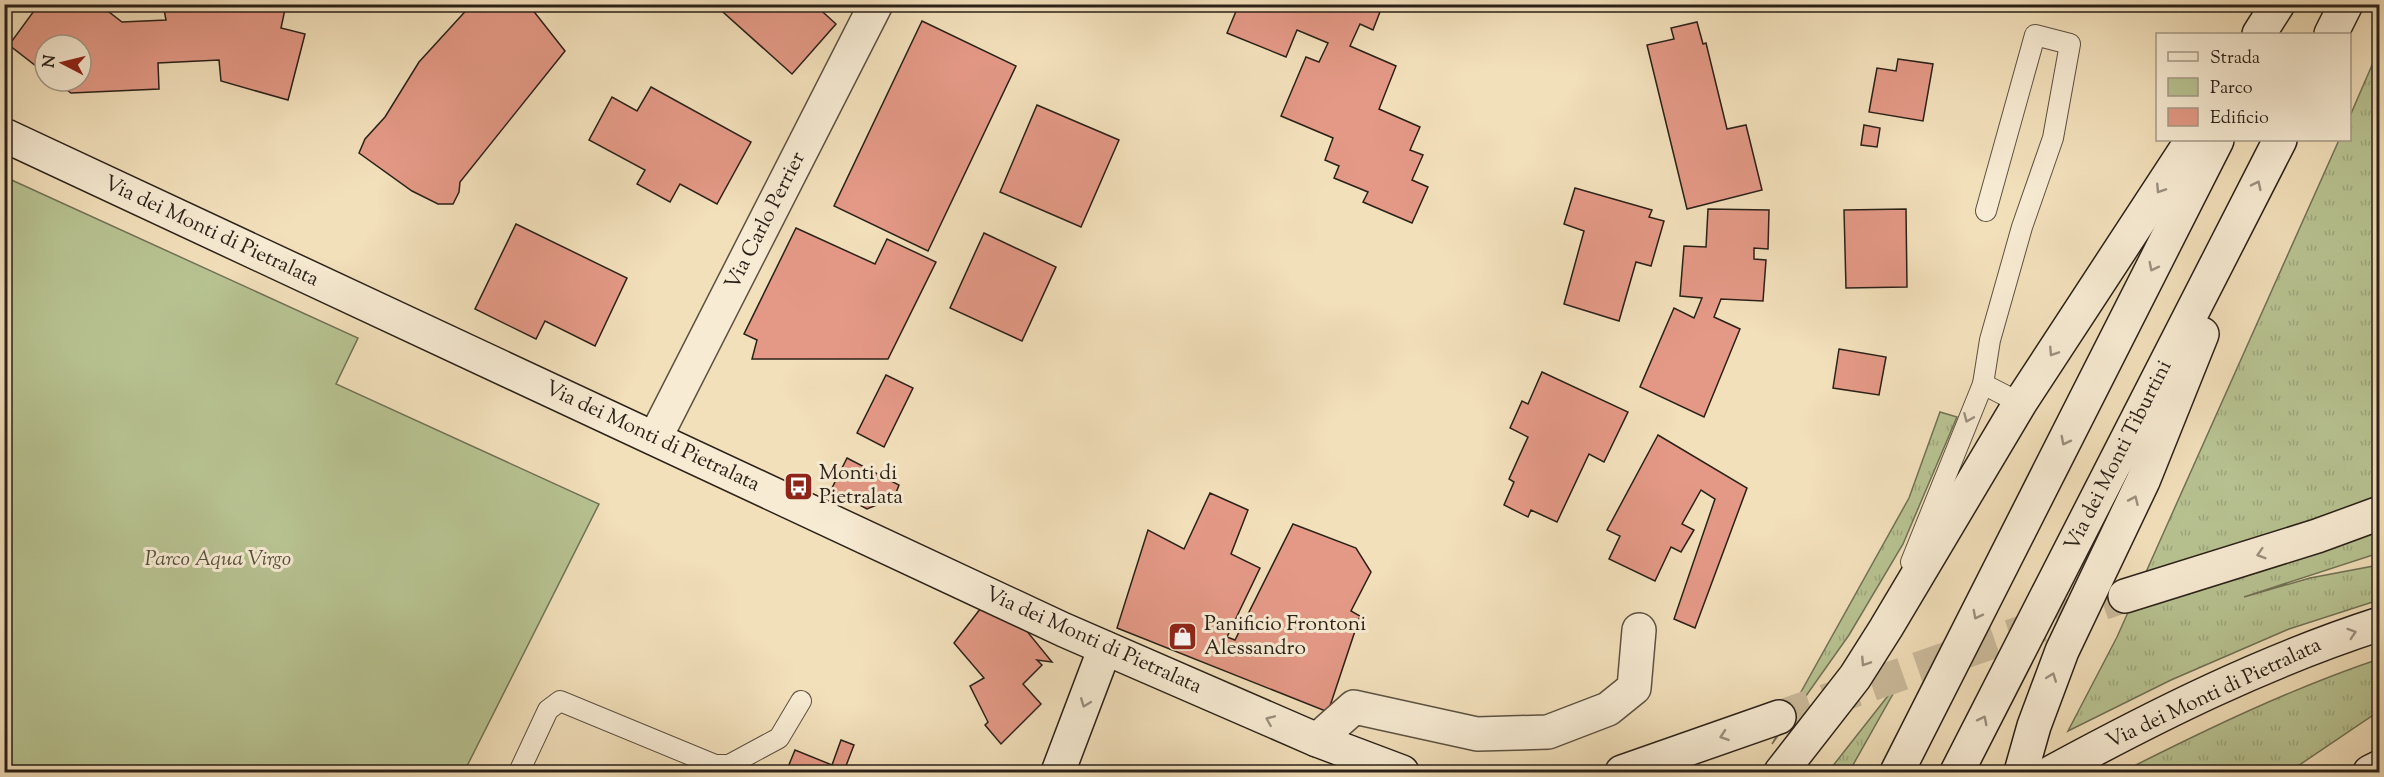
<svg xmlns="http://www.w3.org/2000/svg" width="2384" height="777" font-family="'Sorts Mill Goudy',serif">
  <defs>
    <pattern id="grass-tufts" width="24" height="20" patternUnits="userSpaceOnUse" patternTransform="scale(1.5)"><rect width="24" height="20" fill="#b8c392"/><path d="M3 7l-1-3M5 7V3M7 7l1-3M15 17l-1-3M17 17v-4M19 17l1-3" fill="none" stroke="#9ea77d"/></pattern>
  </defs>
  <rect width="100%" height="100%" fill="#f2e0bb"/>
  <filter id="stains"><feTurbulence type="fractalNoise" baseFrequency=".00333" numOctaves="4"/><feColorMatrix values="0 0 0 0 .2 0 0 0 0 .09 0 0 0 0 .02 0 0 0 .5 -.17"/></filter>
  <radialGradient id="worn" r=".72"><stop offset=".6" stop-color="#630" stop-opacity="0"/><stop offset="1" stop-color="#630" stop-opacity=".3"/></radialGradient>
  <!-- grass -->
  <g fill="url(#grass-tufts)" stroke="#717255" stroke-width="1.5">
    <path d="M2379 49V553L2244 597 2310 578 2379 565V600L2289 629 2171 680 2068 731 2117 637 2339 140H2350V116Z"/>
    <path d="M1940 412 1957 417 1903 544 1849 635 1772 744 1909 498Z"/>
    <path d="M2379 659V711L2289 772H2122C2205 730 2290 689 2379 659Z"/>
    <path d="M1902 678 1849 772H1828Z"/>
  </g>
  <!-- green -->
  <path fill="#b8c392" stroke="#717255" stroke-width="1.5" d="M5 177 358 338 336 384 599 504 464 772H5Z"/>
  <!-- building -->
  <g fill="#e49986" stroke="#2a2118" stroke-width="1.5">
    <path d="M39 4H107L104 8 122 22 166 20 163 4H303L299 11 285 9 281 28 305 34 288 100 221 81 219 60 158 63 159 89 71 93 55 81H81V45H45V73L9 45Z"/>
    <path d="M472 4H528L565 51 460 182 459 192 453 204H438L412 191 359 153 365 139 385 117 419 62Z"/>
    <path d="M714 4H814L836 24 792 74Z"/>
    <path d="M1239 4H1383L1373 30 1360 24 1350 46 1396 66 1379 109 1420 127 1410 150 1423 155 1412 180 1428 187 1412 223 1363 202 1368 192 1334 178 1339 166 1325 160 1333 138 1281 116 1306 57 1319 62 1328 43 1297 30 1286 57 1227 33Z"/>
    <path d="M922 21 1016 66 928 251 834 206Z"/>
    <path d="M1697 22 1703 44 1706 43 1727 129 1746 125 1762 190 1687 209 1647 45 1674 39 1671 28Z"/>
    <path d="M1898 59 1933 64 1923 121 1869 112 1877 68 1896 71Z"/>
    <path d="M651 87 751 142 717 204 680 184 670 202 637 184 645 170 589 140 612 97 637 111Z"/>
    <path d="M1037 105 1119 140 1081 227 1000 192Z"/>
    <path d="M1864 125 1880 128 1877 147 1861 145Z"/>
    <path d="M1575 188 1652 210 1649 217 1664 221 1651 266 1636 262 1619 321 1564 304 1584 231 1564 224Z"/>
    <path d="M1708 209 1769 210 1768 249 1754 248V259L1766 260 1763 301 1721 299 1714 317 1740 329 1704 417 1640 387 1674 308 1694 318 1702 298 1680 296 1684 246 1706 247Z"/>
    <path d="M1906 209 1907 287 1846 288 1844 210Z"/>
    <path d="M516 224 627 278 595 346 545 321 536 339 475 309Z"/>
    <path d="M796 228 875 264 887 239 936 262 888 359H752L757 340 744 334Z"/>
    <path d="M984 233 1056 267 1022 341 950 308Z"/>
    <path d="M1839 349 1886 357 1879 395 1833 388Z"/>
    <path d="M1542 372 1628 412 1604 462 1589 454 1557 522 1531 510 1528 517 1504 505 1514 482 1509 479 1528 437 1510 428 1522 401 1528 404Z"/>
    <path d="M886 375 913 388 884 447 857 433Z"/>
    <path d="M1658 435 1747 488 1695 628 1674 619 1715 499 1701 490 1682 524 1694 530 1681 552 1671 547 1655 581 1609 559 1620 536 1607 530Z"/>
    <path d="M847 458 899 485 894 498 867 509 831 490Z"/>
    <path d="M1210 493 1248 510 1231 554 1260 568 1227 637 1235 640 1293 524 1356 548 1371 572 1351 611 1360 616 1328 712 1117 628 1148 530 1184 549Z"/>
    <path d="M984 604 1017 619 1052 662 1037 660 1042 665 1023 684 1041 704 1001 744 985 725 988 722 970 686 984 678 954 643Z"/>
    <path d="M841 740 854 745 844 771 849 772H786L795 750 832 765Z"/>
  </g>
  <g fill="none" stroke-linecap="round" stroke-linejoin="round">
    <!-- secondary-tunnel -->
    <path stroke="#caba9a" stroke-width="33" stroke-dasharray="33 16" stroke-linecap="butt" d="M1779 717 2125 596"/>
    <defs>
      <g id="lane">
        <path d="M1983 384 1990 340 2022 227 2053 138 2070 44 2035 35 1986 211"/>
        <path d="M1911 562 1983 384 2020 403"/>
        <path d="M519 772 548 710 560 701 715 765H729L779 738 801 701"/>
      </g>
      <g id="street">
        <path d="M655 438 876 4"/>
        <path d="M1317 740 1354 707 1477 734 1548 732 1608 709 1634 688 1639 630"/>
      </g>
      <g id="secondary">
        <path d="M2259 34 2278 4"/>
        <path d="M2331 34 2346 4"/>
        <path d="M4 135 1064 630 1317 740 1402 772"/>
        <path d="M2125 596 2317 536 2380 513"/>
        <path d="M1058 772 1105 648"/>
        <path d="M1622 772 1779 717"/>
        <path d="M1781 772 1855 677 1886 628 2020 403 2192 140"/>
        <path d="M1897 772 2217 140"/>
        <path d="M1957 772 2280 140"/>
        <path d="M2021 772 2034 726 2062 651 2143 481 2202 334"/>
        <path d="M2052 772C2157 715 2265 661 2380 624"/>
        <path d="M2370 772 2380 767"/>
      </g>
    </defs>
    <!-- lane casing -->
    <use href="#lane" stroke="#5c5141" stroke-width="22"/>
    <!-- street casing -->
    <use href="#street" stroke="#5c5141" stroke-width="36"/>
    <!-- secondary casing -->
    <use href="#secondary" stroke="#2a2118" stroke-width="36"/>
    <!-- path -->
    <path stroke="#2a2118" stroke-width="4" stroke-dasharray="4.5 3" stroke-linecap="butt" d="M4 298 9 315"/>
    <!-- lane -->
    <use href="#lane" stroke="#f7ebd3" stroke-width="20"/>
    <!-- street -->
    <use href="#street" stroke="#f7ebd3" stroke-width="33"/>
    <!-- secondary -->
    <use href="#secondary" stroke="#f7ebd3" stroke-width="33"/>
  </g>
  <!-- one-way arrows -->
  <defs><path id="oneway-chevron" d="M-2-3.5L2.5 0L-2 3.5" fill="none" stroke-width="1.6" stroke-linecap="round" stroke-linejoin="round" transform="scale(1.5)"/></defs>
  <g stroke="#9b907f">
    <use href="#oneway-chevron" transform="translate(2257 185) rotate(-64)"/>
    <use href="#oneway-chevron" transform="translate(2160 189) rotate(123)"/>
    <use href="#oneway-chevron" transform="translate(2153 267) rotate(117)"/>
    <use href="#oneway-chevron" transform="translate(2053 352) rotate(123)"/>
    <use href="#oneway-chevron" transform="translate(1968 418) rotate(113)"/>
    <use href="#oneway-chevron" transform="translate(2065 441) rotate(117)"/>
    <use href="#oneway-chevron" transform="translate(2134 500) rotate(-66)"/>
    <use href="#oneway-chevron" transform="translate(2261 554) rotate(163)"/>
    <use href="#oneway-chevron" transform="translate(1977 615) rotate(117)"/>
    <use href="#oneway-chevron" transform="translate(2352 633) rotate(-18)"/>
    <use href="#oneway-chevron" transform="translate(1865 662) rotate(123)"/>
    <use href="#oneway-chevron" transform="translate(2052 677) rotate(-69)"/>
    <use href="#oneway-chevron" transform="translate(1085 703) rotate(111)"/>
    <use href="#oneway-chevron" transform="translate(1270 720) rotate(-157)"/>
    <use href="#oneway-chevron" transform="translate(1983 720) rotate(-63)"/>
    <use href="#oneway-chevron" transform="translate(1724 736) rotate(161)"/>
  </g>
  <!-- icons -->
  <defs>
    <symbol id="bus-square" viewBox="-11 -11 22 22"><rect x="-9" y="-9" width="18" height="18" rx="4" fill="#8f2418" stroke="#f7ebd3"/><path d="M-5-6H5V4H4V6H2V4H-2V6H-4V4H-5ZM-3.5-4V0h7V-4ZM-3.5 1.2v1.5H-2V1.2ZM2 1.2v1.5H3.5V1.2Z" fill="#fff"/></symbol>
    <symbol id="shop-square" viewBox="-11 -11 22 22"><rect x="-9" y="-9" width="18" height="18" rx="4" fill="#8f2418" stroke="#f7ebd3"/><path d="M-5-2.5h2.3a2.7 3.5 0 0 1 5.4 0H5L5.5 6h-11ZM-1.5-2.5h3a1.5 2.3 0 0 0-3 0Z" fill="#fff"/></symbol>
  </defs>
  <g fill-rule="evenodd">
    <use href="#bus-square" x="782" y="470" width="33" height="33"/>
    <use href="#shop-square" x="1166" y="620" width="33" height="33"/>
  </g>
  <g text-anchor="middle" dominant-baseline="central" stroke-width="6" stroke-linejoin="round" paint-order="stroke">
    <!-- street labels -->
    <g font-size="21" fill="#2a2118" stroke="#f7ebd3">
      <text transform="translate(766 221) rotate(-63)">Via Carlo Perrier</text>
      <text transform="translate(211 232) rotate(25)">Via dei Monti di Pietralata</text>
      <text transform="translate(652 437) rotate(25)">Via dei Monti di Pietralata</text>
      <text transform="translate(2119 456) rotate(-63)">Via dei Monti Tiburtini</text>
      <text transform="translate(1093 641) rotate(24)">Via dei Monti di Pietralata</text>
      <text transform="translate(2214 694) rotate(-25)">Via dei Monti di Pietralata</text>
    </g>
    <!-- poi labels -->
    <g font-size="21" fill="#2a2118" stroke="#f7ebd3" text-anchor="start">
      <text x="819" y="474">Monti di<tspan x="819" dy="24">Pietralata</tspan></text>
      <text x="1204" y="625">Panificio Frontoni<tspan x="1204" dy="24">Alessandro</tspan></text>
    </g>
    <!-- park labels -->
    <g font-size="21" font-style="italic" fill="#55523d" stroke="#f7ebd3">
      <text x="218" y="560">Parco Aqua Virgo</text>
    </g>
  </g>
  <!-- margin -->
  <rect width="2384" height="777" fill="none" stroke="#f2e0bb" stroke-width="24"/>
  <rect x="6" y="6" width="2372" height="765" fill="none" stroke="#2a2118" stroke-width="3"/>
  <rect x="12" y="12" width="2360" height="753" fill="none" stroke="#2a2118" stroke-width="1.5"/>
  <!-- legend -->
  <rect x="2156" y="33" width="195" height="108" fill="#f7ebd3" stroke="#a59a88" stroke-width="1.5"/>
  <rect x="2168" y="52" width="30" height="9" fill="#f7ebd3" stroke="#a59a88" stroke-width="1.5"/>
  <text x="2210" y="63" font-size="18" fill="#2a2118">Strada</text>
  <rect x="2168" y="78" width="30" height="18" fill="#b8c392" stroke="#a59a88" stroke-width="1.5"/>
  <text x="2210" y="93" font-size="18" fill="#2a2118">Parco</text>
  <rect x="2168" y="108" width="30" height="18" fill="#e49986" stroke="#a59a88" stroke-width="1.5"/>
  <text x="2210" y="123" font-size="18" fill="#2a2118">Edificio</text>
  <!-- north arrow -->
  <g transform="translate(63 63) rotate(277)"><circle r="28" fill="#f7ebd3" stroke="#a59a88" stroke-width="1.5"/>
  <path d="M0-4.5L10 22L0 15L-10 22Z" fill="#8f2418"/>
  <text y="-9" font-size="16" font-weight="bold" text-anchor="middle" fill="#2a2118">N</text>
  </g>
  <rect width="100%" height="100%" filter="url(#stains)"/>
  <rect width="100%" height="100%" fill="url(#worn)"/>
</svg>
